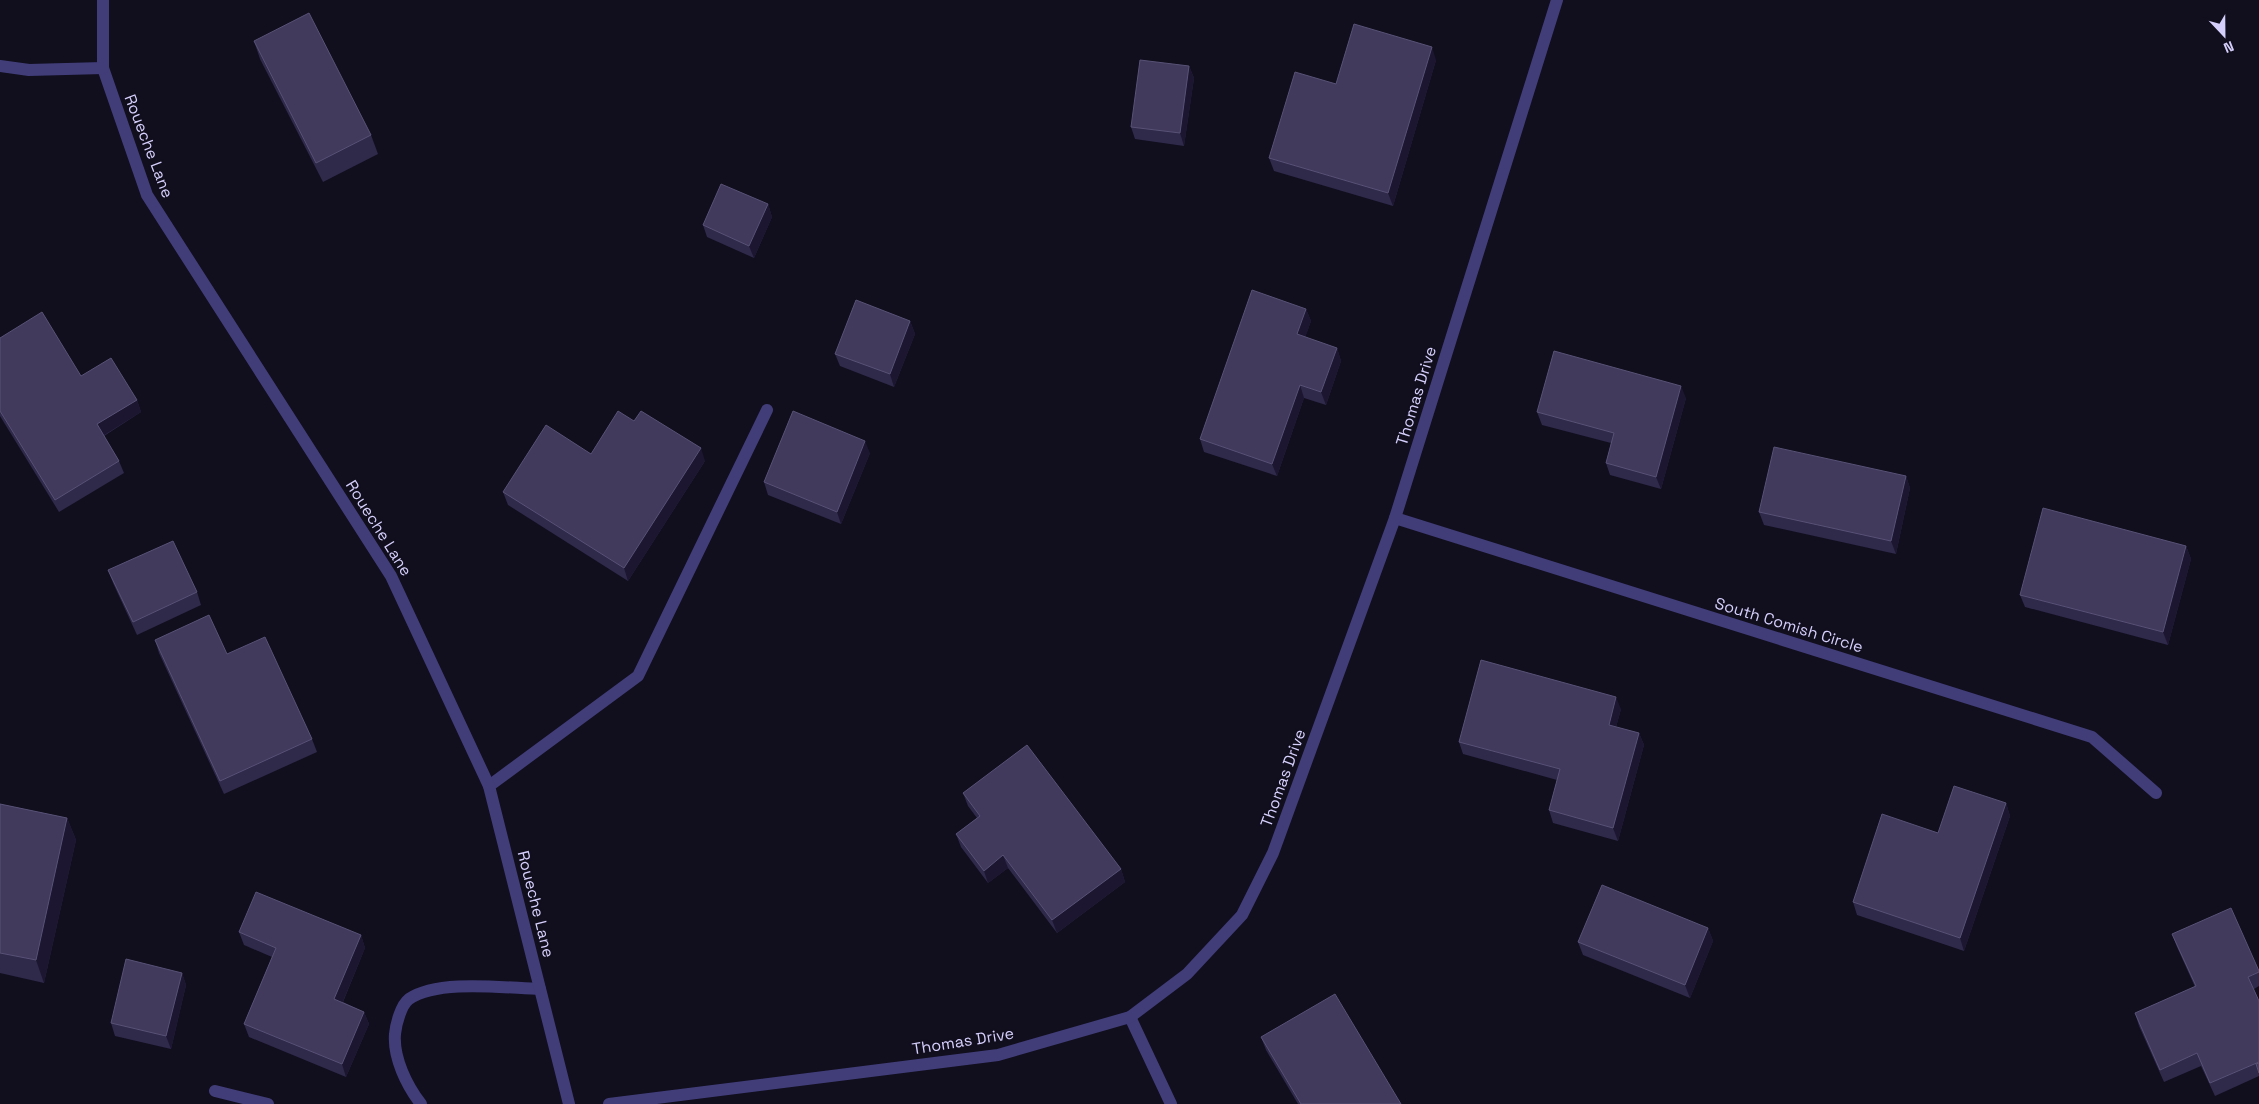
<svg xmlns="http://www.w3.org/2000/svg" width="2259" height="1104" font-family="'Space Grotesk',sans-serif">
  <rect width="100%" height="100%" fill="#110e1e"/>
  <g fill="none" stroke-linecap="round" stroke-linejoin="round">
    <!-- service -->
    <g stroke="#413d79" stroke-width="12">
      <path d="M489 786 638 676 767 410"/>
      <path d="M215 1091 268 1104"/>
      <path d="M421 1104C407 1086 393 1058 395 1034 396 1024 401 1005 409 999 438 979 505 988 540 989"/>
    </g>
    <!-- minor -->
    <g stroke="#413d79" stroke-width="12">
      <path d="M103 0V68L147 195 391 576 489 786 569 1104"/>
      <path d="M0 66 29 70 103 68"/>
      <path d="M1395 518 2092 737 2156 793"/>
      <path d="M1130 1017 1171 1104"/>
      <path d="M609 1104 998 1055 1130 1017 1187 974 1242 915 1273 853 1395 518 1557 0"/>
    </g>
  </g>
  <!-- wall -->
  <g fill="#2f294a">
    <path d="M254 41 371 135 378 154 323 182 260 59Z"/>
    <path d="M1436 60 1393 206 1274 171 1269 158Z"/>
    <path d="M1189 66 1194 78 1184 146 1135 139 1131 127Z"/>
    <path d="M768 204 772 217 754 258 707 237 703 225Z"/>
    <path d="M1306 309 1311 321 1305 337 1337 348 1341 361 1326 405 1304 398 1277 476 1204 452 1200 439Z"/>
    <path d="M910 321 915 334 894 387 840 366 835 354Z"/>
    <path d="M0 338 81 376 137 400 141 412 104 436 119 461 124 473 59 512 0 416Z"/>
    <path d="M1686 398 1661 489 1610 475 1606 463 1611 443 1542 425 1537 412Z"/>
    <path d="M634 421 705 461 628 581 508 505 503 492 591 454Z"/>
    <path d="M870 453 841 524 768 495 764 482Z"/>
    <path d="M1906 476 1910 488 1896 554 1764 525 1759 512Z"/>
    <path d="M2186 546 2191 559 2168 645 2025 607 2020 595Z"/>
    <path d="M108 570 197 592 201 605 137 635 113 583Z"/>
    <path d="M155 640 227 654 312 739 317 752 224 794 159 653Z"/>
    <path d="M1621 709 1616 727 1639 733 1644 745 1618 841 1553 823 1549 810 1557 780 1463 754 1459 742Z"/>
    <path d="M963 793 1121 869 1125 882 1057 933 1008 868 988 883 961 847 956 834 977 818 968 806Z"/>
    <path d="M2006 803 2010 816 1964 951 1857 915 1853 902Z"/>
    <path d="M0 804 67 818 76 840 44 983 0 973Z"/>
    <path d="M1708 928 1713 941 1690 998 1583 955 1578 942Z"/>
    <path d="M239 932 361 935 365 948 343 1002 364 1012 369 1024 346 1077 249 1037 244 1024 272 957 244 945Z"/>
    <path d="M2172 934 2259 971V986L2254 989 2259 1001V1076L2215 1096 2201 1066 2164 1082 2139 1026 2135 1013 2195 987 2177 947Z"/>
    <path d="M182 973 186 985 171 1049 115 1036 111 1023Z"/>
    <path d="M1261 1037 1401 1104H1298L1266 1050Z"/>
  </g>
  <!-- shaded-wall -->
  <g fill="#1c1631">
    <path d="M1432 47 1436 60 1393 206 1388 193Z"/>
    <path d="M1189 66 1194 78 1184 146 1180 133Z"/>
    <path d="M768 204 772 217 754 258 749 246Z"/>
    <path d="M1306 309 1311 321 1302 347 1297 334Z"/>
    <path d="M910 321 915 334 894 387 890 374Z"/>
    <path d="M1337 348 1341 361 1326 405 1321 392Z"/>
    <path d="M1300 385 1304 398 1277 476 1272 464Z"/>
    <path d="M1681 386 1686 398 1661 489 1656 477Z"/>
    <path d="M137 400 141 412 101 437 97 424Z"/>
    <path d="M865 441 870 453 841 524 837 512Z"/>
    <path d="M701 448 705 461 628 581 624 568Z"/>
    <path d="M1906 476 1910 488 1896 554 1891 541Z"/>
    <path d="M2186 546 2191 559 2168 645 2163 632Z"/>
    <path d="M1616 697 1621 709 1613 738 1609 725Z"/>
    <path d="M1639 733 1644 745 1618 841 1613 828Z"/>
    <path d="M2006 803 2010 816 1964 951 1960 938Z"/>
    <path d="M67 818 76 840 44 983 36 960Z"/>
    <path d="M1003 855 1008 868 988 883 984 871Z"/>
    <path d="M1121 869 1125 882 1057 933 1052 920Z"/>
    <path d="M1708 928 1713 941 1690 998 1685 985Z"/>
    <path d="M361 935 365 948 339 1011 334 999Z"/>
    <path d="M182 973 186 985 171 1049 166 1036Z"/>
    <path d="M364 1012 369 1024 346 1077 342 1064Z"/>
  </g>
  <!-- building -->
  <g fill="#413a5d" stroke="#585276">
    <path d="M309 13 371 135 316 163 254 41Z"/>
    <path d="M1354 24 1432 47 1388 193 1269 158 1295 72 1336 84Z"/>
    <path d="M1140 60 1189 66 1180 133 1131 127Z"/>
    <path d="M721 184 768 204 749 246 703 225Z"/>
    <path d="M1252 290 1306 309 1297 334 1337 348 1321 392 1300 385 1272 464 1200 439Z"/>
    <path d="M856 300 910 321 890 374 835 354Z"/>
    <path d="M42 312 81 376 111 358 137 400 97 424 119 461 55 500 0 411V338Z"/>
    <path d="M1554 351 1681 386 1656 477 1606 463 1614 433 1537 412Z"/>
    <path d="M618 411 634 421 641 411 701 448 624 568 503 492 546 425 591 454Z"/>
    <path d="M793 411 865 441 837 512 764 482Z"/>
    <path d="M1774 447 1906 476 1891 541 1759 512Z"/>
    <path d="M2043 508 2186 546 2163 632 2020 595Z"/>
    <path d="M173 541 197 592 133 622 108 570Z"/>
    <path d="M209 615 227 654 265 637 312 739 220 781 155 640Z"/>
    <path d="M1481 660 1616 697 1609 725 1639 733 1613 828 1549 810 1560 769 1459 742Z"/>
    <path d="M1027 745 1121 869 1052 920 1003 855 984 871 956 834 980 816 963 793Z"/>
    <path d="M1954 786 2006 803 1960 938 1853 902 1882 814 1938 833Z"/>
    <path d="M0 804 67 818 36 960 0 953Z"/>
    <path d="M1602 885 1708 928 1685 985 1578 942Z"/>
    <path d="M256 892 361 935 334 999 364 1012 342 1064 244 1024 276 948 239 932Z"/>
    <path d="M2231 908 2259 971V972L2248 977 2259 1001V1062L2210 1083 2197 1053 2160 1070 2135 1013 2196 986 2172 934Z"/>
    <path d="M126 959 182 973 166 1036 111 1023Z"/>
    <path d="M1335 994 1401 1104H1301L1261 1037Z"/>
    <path d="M2259 1063V1073L2256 1064Z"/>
  </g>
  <g text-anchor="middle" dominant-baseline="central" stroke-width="4" stroke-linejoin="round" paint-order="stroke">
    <!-- street labels -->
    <g font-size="16" fill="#d5cffb" stroke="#110e1e">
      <text transform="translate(149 146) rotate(69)">Roueche Lane</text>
      <text transform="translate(1416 396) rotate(-73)">Thomas Drive</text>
      <text transform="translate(379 528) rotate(58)">Roueche Lane</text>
      <text transform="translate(1789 625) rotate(17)">South Comish Circle</text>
      <text transform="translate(1283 778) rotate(-70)">Thomas Drive</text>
      <text transform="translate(536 904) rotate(76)">Roueche Lane</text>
      <text transform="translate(963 1041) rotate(-9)">Thomas Drive</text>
    </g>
  </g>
  <!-- north arrow -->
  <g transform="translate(2224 35) rotate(158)" stroke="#110e1e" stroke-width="4" paint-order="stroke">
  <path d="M0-4L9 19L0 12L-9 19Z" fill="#d5cffb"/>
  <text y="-8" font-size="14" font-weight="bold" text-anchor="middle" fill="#d5cffb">N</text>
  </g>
</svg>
